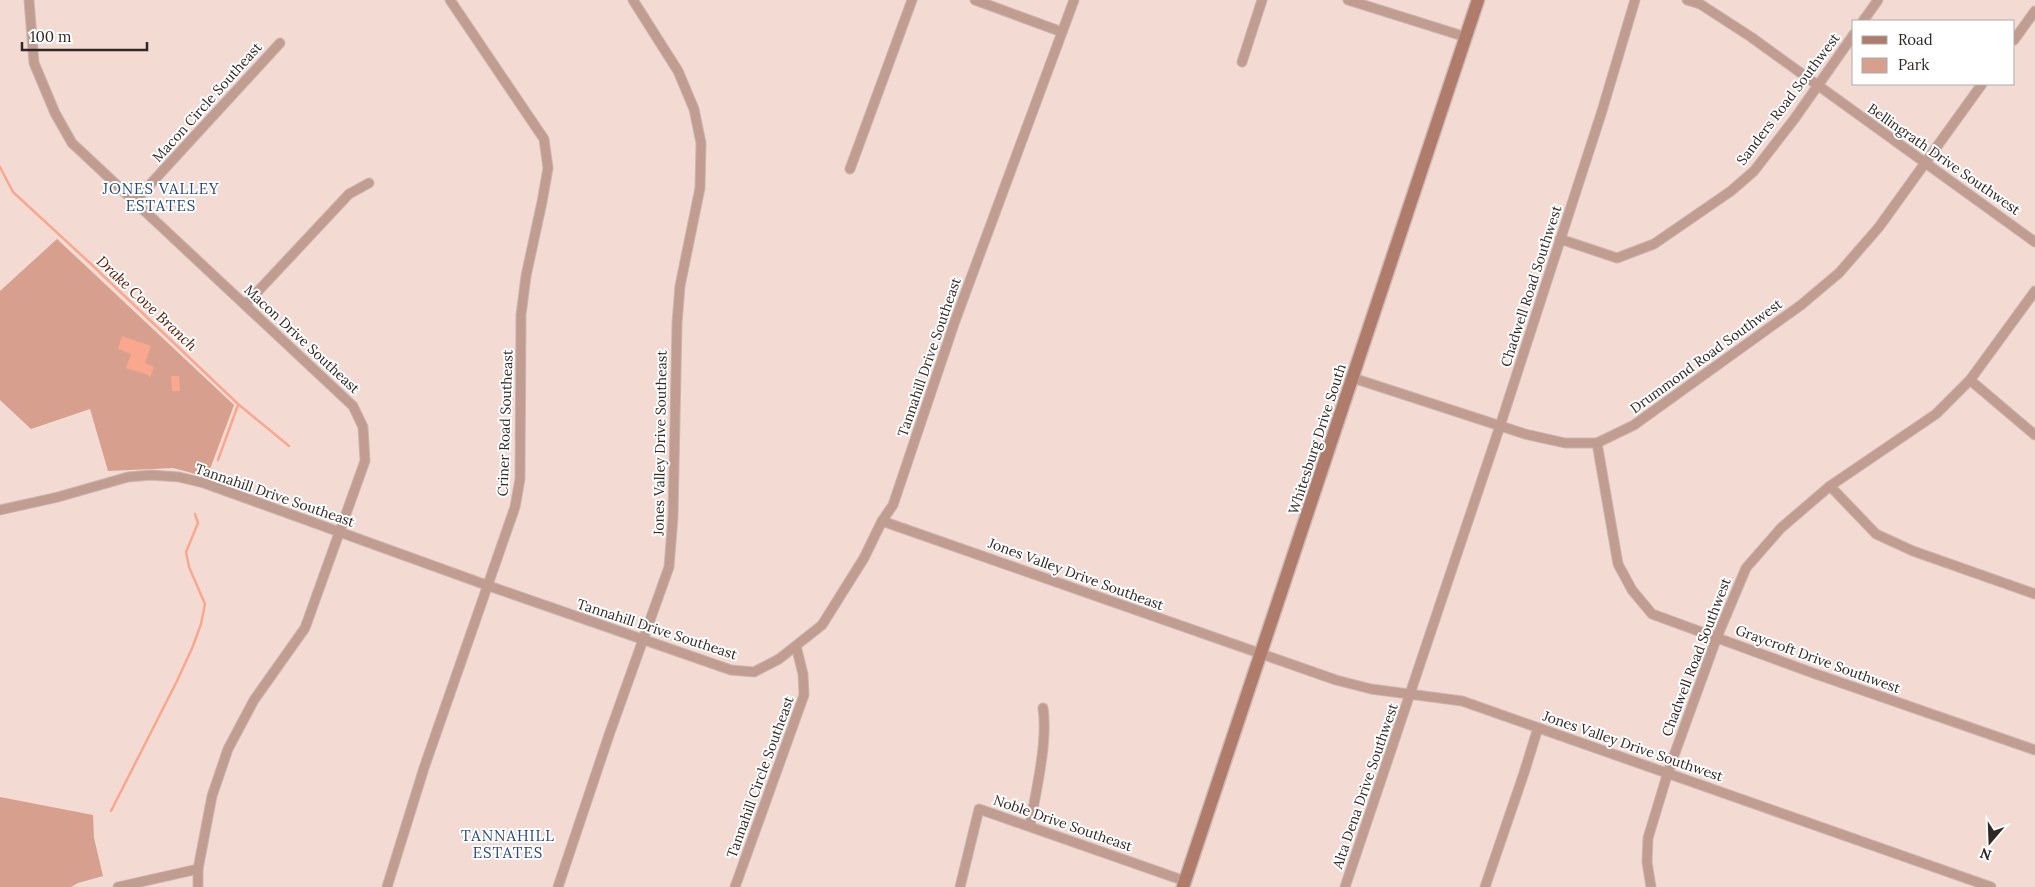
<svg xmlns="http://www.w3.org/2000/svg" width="2035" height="887" font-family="Lora,serif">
  <rect width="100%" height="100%" fill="#f3dbd3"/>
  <!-- green -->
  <g fill="#d79f8e">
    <path d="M57 239 234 405 207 477 173 468 108 471 90 409 31 429 0 400V291Z"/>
    <path d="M0 797 93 815 94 838 103 876 78 883 71 887H0Z"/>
  </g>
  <!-- water -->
  <g fill="#f9a78e">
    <path d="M122 336 151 346 145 363 154 367 150 378 148 375 126 368 131 354 118 349Z"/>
    <path d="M171 376H179L180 391H172Z"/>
  </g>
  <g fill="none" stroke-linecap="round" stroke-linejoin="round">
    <!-- stream -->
    <g stroke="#f9a78e" stroke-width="2.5">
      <path d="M0 167 13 192 91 264 238 404 289 446"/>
      <path d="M218 460 238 405"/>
      <path d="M111 811 177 681 193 646 201 624 205 604 189 567 186 552 198 523 195 514"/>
    </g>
    <defs>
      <g id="minor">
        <path d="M29 0 34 63 55 113 72 143 353 406 363 427 365 461 305 628 254 700 228 749 212 796 198 869V887"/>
        <path d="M975 0 1062 32"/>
        <path d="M1348 0 1466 37"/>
        <path d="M1687 0 1700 4 1751 37 2035 242"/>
        <path d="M1863 21 1878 0"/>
        <path d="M2014 40 2035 11"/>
        <path d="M1242 62 1262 0"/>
        <path d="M850 169 912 0"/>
        <path d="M134 202 280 43"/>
        <path d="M1560 239 1617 258 1654 244 1731 191 1754 171 1795 118 1854 34"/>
        <path d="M246 304 349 194 369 183"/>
        <path d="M1353 378 1525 434 1565 443H1597L1634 425 1801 305 1839 273 1879 227 1982 84"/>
        <path d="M1970 380 2035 435"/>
        <path d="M1597 443 1618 564 1632 590 1652 614 1813 673 2035 750"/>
        <path d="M1830 486 1876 534 1913 551 2035 594"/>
        <path d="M0 510 58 497 128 477 151 475 179 477 204 483 489 586 731 670 754 672 779 659 822 625 864 558 882 521 893 505 955 321 1074 0"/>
        <path d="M882 521 1336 680 1371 689 1462 701 1991 887"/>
        <path d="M1030 825C1036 791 1048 742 1043 708"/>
        <path d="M118 887 198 869"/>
        <path d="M387 887 424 768 515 507 520 479 521 315 526 276 542 202 548 168 544 139 450 0"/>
        <path d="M558 887 609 735 669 567 673 517 677 323 680 286 700 188 701 143 694 109 678 71 633 0"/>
        <path d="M735 887 804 695 803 674 796 646"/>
        <path d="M960 887 979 809 1185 881"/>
        <path d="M1345 887 1500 426 1602 111 1635 0"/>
        <path d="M1485 887 1524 773 1538 728"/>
        <path d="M1651 887 1647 862 1648 838 1668 772 1717 637 1746 568 1781 528 1830 486 1936 414 1970 380 2035 291"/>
      </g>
      <path id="secondary" d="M1183 887 1478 0"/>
    </defs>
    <!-- minor casing -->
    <use href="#minor" stroke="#ccb7b0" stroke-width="11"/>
    <!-- secondary casing -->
    <use href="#secondary" stroke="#ccb7b0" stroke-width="15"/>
    <!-- minor -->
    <use href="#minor" stroke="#c19c91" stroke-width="9"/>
    <!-- secondary -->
    <use href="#secondary" stroke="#af7b6a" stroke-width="12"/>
  </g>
  <g text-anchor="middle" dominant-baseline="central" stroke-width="4" stroke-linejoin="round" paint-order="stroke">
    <!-- street labels -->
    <g font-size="14" fill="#312825" stroke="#fff">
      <text transform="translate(1788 99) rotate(-53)">Sanders Road Southwest</text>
      <text transform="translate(207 102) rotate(-48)">Macon Circle Southeast</text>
      <text transform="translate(1944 159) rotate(35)">Bellingrath Drive Southwest</text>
      <text transform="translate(1531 286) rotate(-72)">Chadwell Road Southwest</text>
      <text transform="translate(302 339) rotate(43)">Macon Drive Southeast</text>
      <text transform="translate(1706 356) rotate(-36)">Drummond Road Southwest</text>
      <text transform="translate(929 357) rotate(-71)">Tannahill Drive Southeast</text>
      <text transform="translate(505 423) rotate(-88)">Criner Road Southeast</text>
      <text transform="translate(1317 439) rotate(-72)">Whitesburg Drive South</text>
      <text transform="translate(660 443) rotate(-89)">Jones Valley Drive Southeast</text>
      <text transform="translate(275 495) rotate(19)">Tannahill Drive Southeast</text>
      <text transform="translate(1076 574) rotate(20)">Jones Valley Drive Southeast</text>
      <text transform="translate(657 629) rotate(18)">Tannahill Drive Southeast</text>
      <text transform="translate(1696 657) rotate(-69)">Chadwell Road Southwest</text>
      <text transform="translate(1818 659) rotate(20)">Graycroft Drive Southwest</text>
      <text transform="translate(1633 746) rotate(19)">Jones Valley Drive Southwest</text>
      <text transform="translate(760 777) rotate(-70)">Tannahill Circle Southeast</text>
      <text transform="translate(1365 786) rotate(-71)">Alta Dena Drive Southwest</text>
      <text transform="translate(1063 823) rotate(19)">Noble Drive Southeast</text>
    </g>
    <!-- neighbourhood labels -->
    <g font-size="15" letter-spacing="1" fill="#26487e" stroke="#fff">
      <text x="161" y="188">JONES VALLEY<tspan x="161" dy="17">ESTATES</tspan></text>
      <text x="508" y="835">TANNAHILL<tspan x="508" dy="17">ESTATES</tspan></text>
    </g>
    <!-- water labels -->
    <g font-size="15" font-style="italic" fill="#5e1800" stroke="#fff">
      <text transform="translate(147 303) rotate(43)">Drake Cove Branch</text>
    </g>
  </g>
  <!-- legend -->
  <rect x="1852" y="20" width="162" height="65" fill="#ffffff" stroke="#ada9a8"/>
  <rect x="1862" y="36" width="25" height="8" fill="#af7b6a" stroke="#ada9a8"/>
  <text x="1898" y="45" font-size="15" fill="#312825">Road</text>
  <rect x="1862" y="58" width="25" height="15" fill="#d79f8e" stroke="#ada9a8"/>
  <text x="1898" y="70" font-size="15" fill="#312825">Park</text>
  <!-- north arrow -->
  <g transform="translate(1990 842) rotate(199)" stroke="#ffffff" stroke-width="4" paint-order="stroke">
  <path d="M0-4L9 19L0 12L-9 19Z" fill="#312825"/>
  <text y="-8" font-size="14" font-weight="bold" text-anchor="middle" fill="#312825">N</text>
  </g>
  <!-- scale -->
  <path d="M22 42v8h125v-8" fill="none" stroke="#312825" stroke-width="2.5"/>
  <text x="30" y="42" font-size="15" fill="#312825" stroke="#ffffff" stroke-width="4" paint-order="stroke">100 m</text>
</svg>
